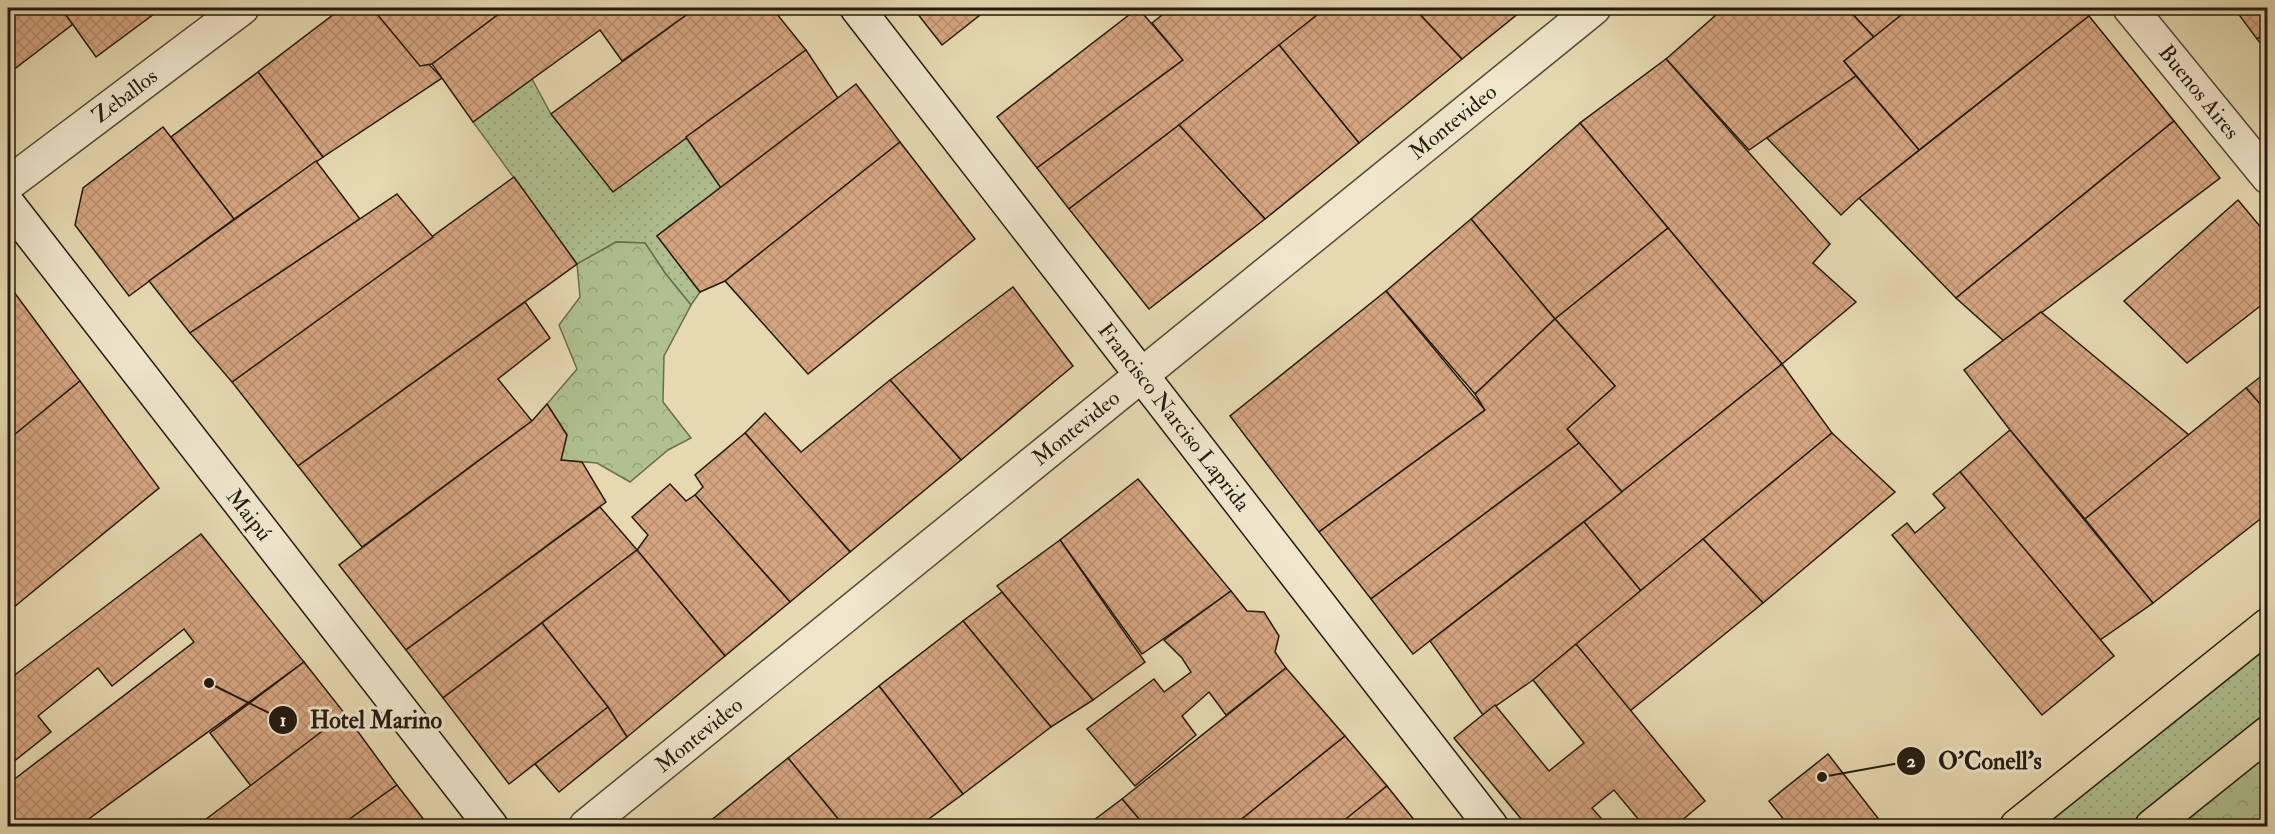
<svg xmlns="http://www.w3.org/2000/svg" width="2275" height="834" font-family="'IM FELL Double Pica',serif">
  <defs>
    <pattern id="grass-dots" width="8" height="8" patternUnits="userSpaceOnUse" patternTransform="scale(1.5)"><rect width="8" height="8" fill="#b0c090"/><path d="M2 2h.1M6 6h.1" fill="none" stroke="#97a47b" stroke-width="1.8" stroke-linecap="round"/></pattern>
    <pattern id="forest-crowns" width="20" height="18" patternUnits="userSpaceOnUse" patternTransform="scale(1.5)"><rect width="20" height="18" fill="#b0c090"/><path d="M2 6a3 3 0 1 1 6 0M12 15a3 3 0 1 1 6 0" fill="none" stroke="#97a47b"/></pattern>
    <pattern id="building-cross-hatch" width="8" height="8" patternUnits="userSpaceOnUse" patternTransform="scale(1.5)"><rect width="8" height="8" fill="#d5a581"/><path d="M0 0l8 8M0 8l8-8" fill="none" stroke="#b78d6e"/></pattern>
  </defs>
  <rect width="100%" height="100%" fill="#e6d9b1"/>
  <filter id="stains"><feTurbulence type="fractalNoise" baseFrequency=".00333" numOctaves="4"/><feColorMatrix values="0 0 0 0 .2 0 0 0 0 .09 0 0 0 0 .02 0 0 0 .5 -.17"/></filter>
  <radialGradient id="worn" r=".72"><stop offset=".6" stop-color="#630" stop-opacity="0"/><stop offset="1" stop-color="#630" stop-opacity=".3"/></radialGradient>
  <!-- grass -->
  <g fill="url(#grass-dots)" stroke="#6a6e50" stroke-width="1.5">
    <path d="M532 79 551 114 613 191 686 138 721 188 657 236 700 292 691 305 665 273 645 243 616 242 577 264 473 122Z"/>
    <path d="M2267 625V733L2152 826H2017Z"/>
  </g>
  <!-- forest -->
  <g fill="url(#forest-crowns)" stroke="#6a6e50" stroke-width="1.5">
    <path d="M616 242 645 243 665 273 691 305 664 356 663 402 691 438 668 450 630 482 597 463 561 460 567 435 547 404 577 369 559 325 580 297 577 264Z"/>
    <path d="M2267 733V826H2152Z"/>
  </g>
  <!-- building -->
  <g fill="url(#building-cross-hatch)" stroke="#241b11" stroke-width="1.5">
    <path d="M8 8H61L73 24 8 74Z"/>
    <path d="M61 8H162L96 57Z"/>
    <path d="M342 8H374L442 78 323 157 258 72Z"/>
    <path d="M372 8H507L432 64 420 66Z"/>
    <path d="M507 8H696L622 61 600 30 473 122 432 64Z"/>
    <path d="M696 8H772L806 50 613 192 551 114Z"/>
    <path d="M913 8H989L942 45Z"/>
    <path d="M1138 8 1183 60 1037 168 997 117Z"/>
    <path d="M1171 8H1326L1179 125 1069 209 1037 168 1183 60 1152 23Z"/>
    <path d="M1326 8H1414L1462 59 1359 143 1279 45Z"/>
    <path d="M1414 8H1525L1462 59Z"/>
    <path d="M1724 8H1847L1874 37 1844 61 1856 76 1749 150 1666 59Z"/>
    <path d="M1847 8H1910L1874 37Z"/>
    <path d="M1910 8H2082L2089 16 1919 150 1844 61Z"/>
    <path d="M2234 8H2268V31L2257 39Z"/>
    <path d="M2089 16 2174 121 1956 298 1859 198Z"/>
    <path d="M2268 31V53L2257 39Z"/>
    <path d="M1279 45 1359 143 1265 219 1179 125Z"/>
    <path d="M806 50 838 98 721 188 686 137Z"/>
    <path d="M1666 59 1830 244 1813 263 1856 302 1782 364 1580 123Z"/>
    <path d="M258 72 323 157 234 219 171 137Z"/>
    <path d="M1856 76 1919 150 1859 198 1841 215 1767 138Z"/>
    <path d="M856 84 900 142 725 281 700 292 657 236Z"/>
    <path d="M2174 121 2220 178 2004 341 1956 298Z"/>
    <path d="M1580 123 1668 228 1555 319 1471 219Z"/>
    <path d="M1179 125 1265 219 1149 309 1069 209Z"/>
    <path d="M163 127 234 219 129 296 75 225 83 188Z"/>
    <path d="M900 142 975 239 808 374 725 281Z"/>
    <path d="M316 161 360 219 190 333 149 281Z"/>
    <path d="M514 177 577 264 298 466 232 382Z"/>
    <path d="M397 194 433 237 232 382 190 333Z"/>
    <path d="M2238 200 2268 236V300L2187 363 2124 301Z"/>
    <path d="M1471 219 1555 319 1475 394 1386 291Z"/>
    <path d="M1668 228 1782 364 1622 492 1567 429 1615 386 1555 319Z"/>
    <path d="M8 284 80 381 8 440Z"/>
    <path d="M1013 287 1073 366 961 460 890 380Z"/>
    <path d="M1386 291 1485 410 1319 532 1230 416Z"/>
    <path d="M525 302 550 338 498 379 532 421 362 547 298 466Z"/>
    <path d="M2041 312 2189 435 2085 519 2010 430 1964 370Z"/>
    <path d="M1555 319 1615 386 1567 429 1579 443 1371 599 1319 532 1485 410 1475 394Z"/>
    <path d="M1782 364 1832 433 1641 591 1584 522Z"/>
    <path d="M2268 371V413L2246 388Z"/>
    <path d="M890 380 961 460 850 552 745 433 765 413 801 452Z"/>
    <path d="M80 381 159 488 8 612V440Z"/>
    <path d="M2246 388 2268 413V513L2153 603 2085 519Z"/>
    <path d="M547 404 567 435 561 460 582 462 606 502 406 650 339 565 532 421Z"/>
    <path d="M2010 430 2153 603 2100 640 1960 472Z"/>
    <path d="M745 433 850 552 790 602 695 495 703 487 695 475Z"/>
    <path d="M1832 433 1895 492 1763 603 1703 539Z"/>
    <path d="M1579 443 1622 492 1413 654 1371 599Z"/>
    <path d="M1960 472 2114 656 2042 715 1892 535 1907 523 1915 533 1945 508 1933 494Z"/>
    <path d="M1138 479 1231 591 1142 654 1060 540Z"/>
    <path d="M670 484 686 501 695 495 790 602 725 656 637 550 648 535 632 517Z"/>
    <path d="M600 507 637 550 443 698 406 650Z"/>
    <path d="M1584 522 1641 591 1533 680 1483 715 1430 641Z"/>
    <path d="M201 534 304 662 79 826H8V784L194 642 184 629 112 686 98 668 38 716 51 732 8 766V680Z"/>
    <path d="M1703 539 1763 603 1630 711 1576 644Z"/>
    <path d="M1060 540 1145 662 1093 700 997 586Z"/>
    <path d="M637 550 725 656 627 737 608 707 542 623Z"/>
    <path d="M1231 591 1247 611 1264 612 1279 636 1275 652 1286 668 1226 715 1209 692 1182 716 1196 735 1135 786 1087 729 1154 679 1164 692 1191 672 1182 658 1164 640Z"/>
    <path d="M1002 592 1093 700 1051 727 963 621Z"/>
    <path d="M963 621 1051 727 963 794 879 686Z"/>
    <path d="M542 623 608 707 509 784 443 698Z"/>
    <path d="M1576 644 1705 801 1675 826H1644L1614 790 1592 808 1608 826H1527L1454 738 1495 705 1549 771 1584 743 1533 680Z"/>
    <path d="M304 662 345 714 251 786 210 733Z"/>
    <path d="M1286 668 1345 736 1233 826H1145L1122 799Z"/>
    <path d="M879 686 963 794 919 826H844L788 758Z"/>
    <path d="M608 707 627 737 559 792 535 764Z"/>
    <path d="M345 714 397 785 340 826H197Z"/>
    <path d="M1345 736 1387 786 1338 826H1233Z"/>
    <path d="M1828 754 1884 826H1789L1769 801Z"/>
    <path d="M788 758 844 826H704Z"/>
    <path d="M397 785 425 821 418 826H340Z"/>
    <path d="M1387 786 1419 826H1337Z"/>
    <path d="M1122 799 1145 826H1086Z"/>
  </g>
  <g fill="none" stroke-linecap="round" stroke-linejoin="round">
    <defs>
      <g id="minor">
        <path d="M2130 8 2268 177"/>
        <path d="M8 184 242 8"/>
        <path d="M586 826 1594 8"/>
      </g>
      <g id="secondary">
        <path d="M857 8 1491 826"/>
        <path d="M8 204 491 826"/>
      </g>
      <g id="primary">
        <path d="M2017 826 2268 625"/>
        <path d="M2152 826 2268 733"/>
      </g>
    </defs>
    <!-- minor casing -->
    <use href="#minor" stroke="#544a39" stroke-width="36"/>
    <!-- secondary casing -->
    <use href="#secondary" stroke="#241b11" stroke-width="36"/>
    <!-- primary casing -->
    <use href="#primary" stroke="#241b11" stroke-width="36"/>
    <!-- minor -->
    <use href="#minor" stroke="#efe6cc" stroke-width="33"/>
    <!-- secondary -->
    <use href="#secondary" stroke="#efe6cc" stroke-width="33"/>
    <!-- primary -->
    <use href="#primary" stroke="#e6d9b1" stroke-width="33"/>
  </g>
  <g text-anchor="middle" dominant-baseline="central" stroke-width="6" stroke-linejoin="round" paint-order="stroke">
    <!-- street labels -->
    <g font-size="22" fill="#241b11" stroke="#efe6cc">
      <text transform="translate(2199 92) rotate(51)">Buenos Aires</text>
      <text transform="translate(125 96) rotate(-37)">Zeballos</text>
      <text transform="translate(1453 122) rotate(-39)">Montevideo</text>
      <text transform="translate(1174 417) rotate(52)">Francisco Narciso Laprida</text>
      <text transform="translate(1076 428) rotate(-39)">Montevideo</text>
      <text transform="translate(249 515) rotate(52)">Maipú</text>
      <text transform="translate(699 735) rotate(-39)">Montevideo</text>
    </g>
  </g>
  <!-- callouts -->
  <path fill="none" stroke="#241b11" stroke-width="2" d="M209 683L283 720M1822 777L1911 761"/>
  <g fill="#241b11" stroke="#efe6cc" stroke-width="2">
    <circle cx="209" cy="683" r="6"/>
    <circle cx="1822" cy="777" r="6"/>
    <circle cx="283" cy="720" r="15"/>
    <circle cx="1911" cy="761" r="15"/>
  </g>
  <g font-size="18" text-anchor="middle" font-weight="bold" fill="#fff">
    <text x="283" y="726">1</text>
    <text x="1911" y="767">2</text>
  </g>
  <g font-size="24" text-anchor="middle" font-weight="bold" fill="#241b11" stroke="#efe6cc" stroke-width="6" stroke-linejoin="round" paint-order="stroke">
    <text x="376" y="728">Hotel Marino</text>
    <text x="1990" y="769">O'Conell's</text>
  </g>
  <!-- margin -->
  <rect width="2275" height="834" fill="none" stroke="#e6d9b1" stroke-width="30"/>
  <rect x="9" y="9" width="2257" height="816" fill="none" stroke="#241b11" stroke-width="3"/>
  <rect x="15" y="15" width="2245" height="804" fill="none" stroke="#241b11" stroke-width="1.5"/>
  <rect width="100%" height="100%" filter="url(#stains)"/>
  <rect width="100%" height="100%" fill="url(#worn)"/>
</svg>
